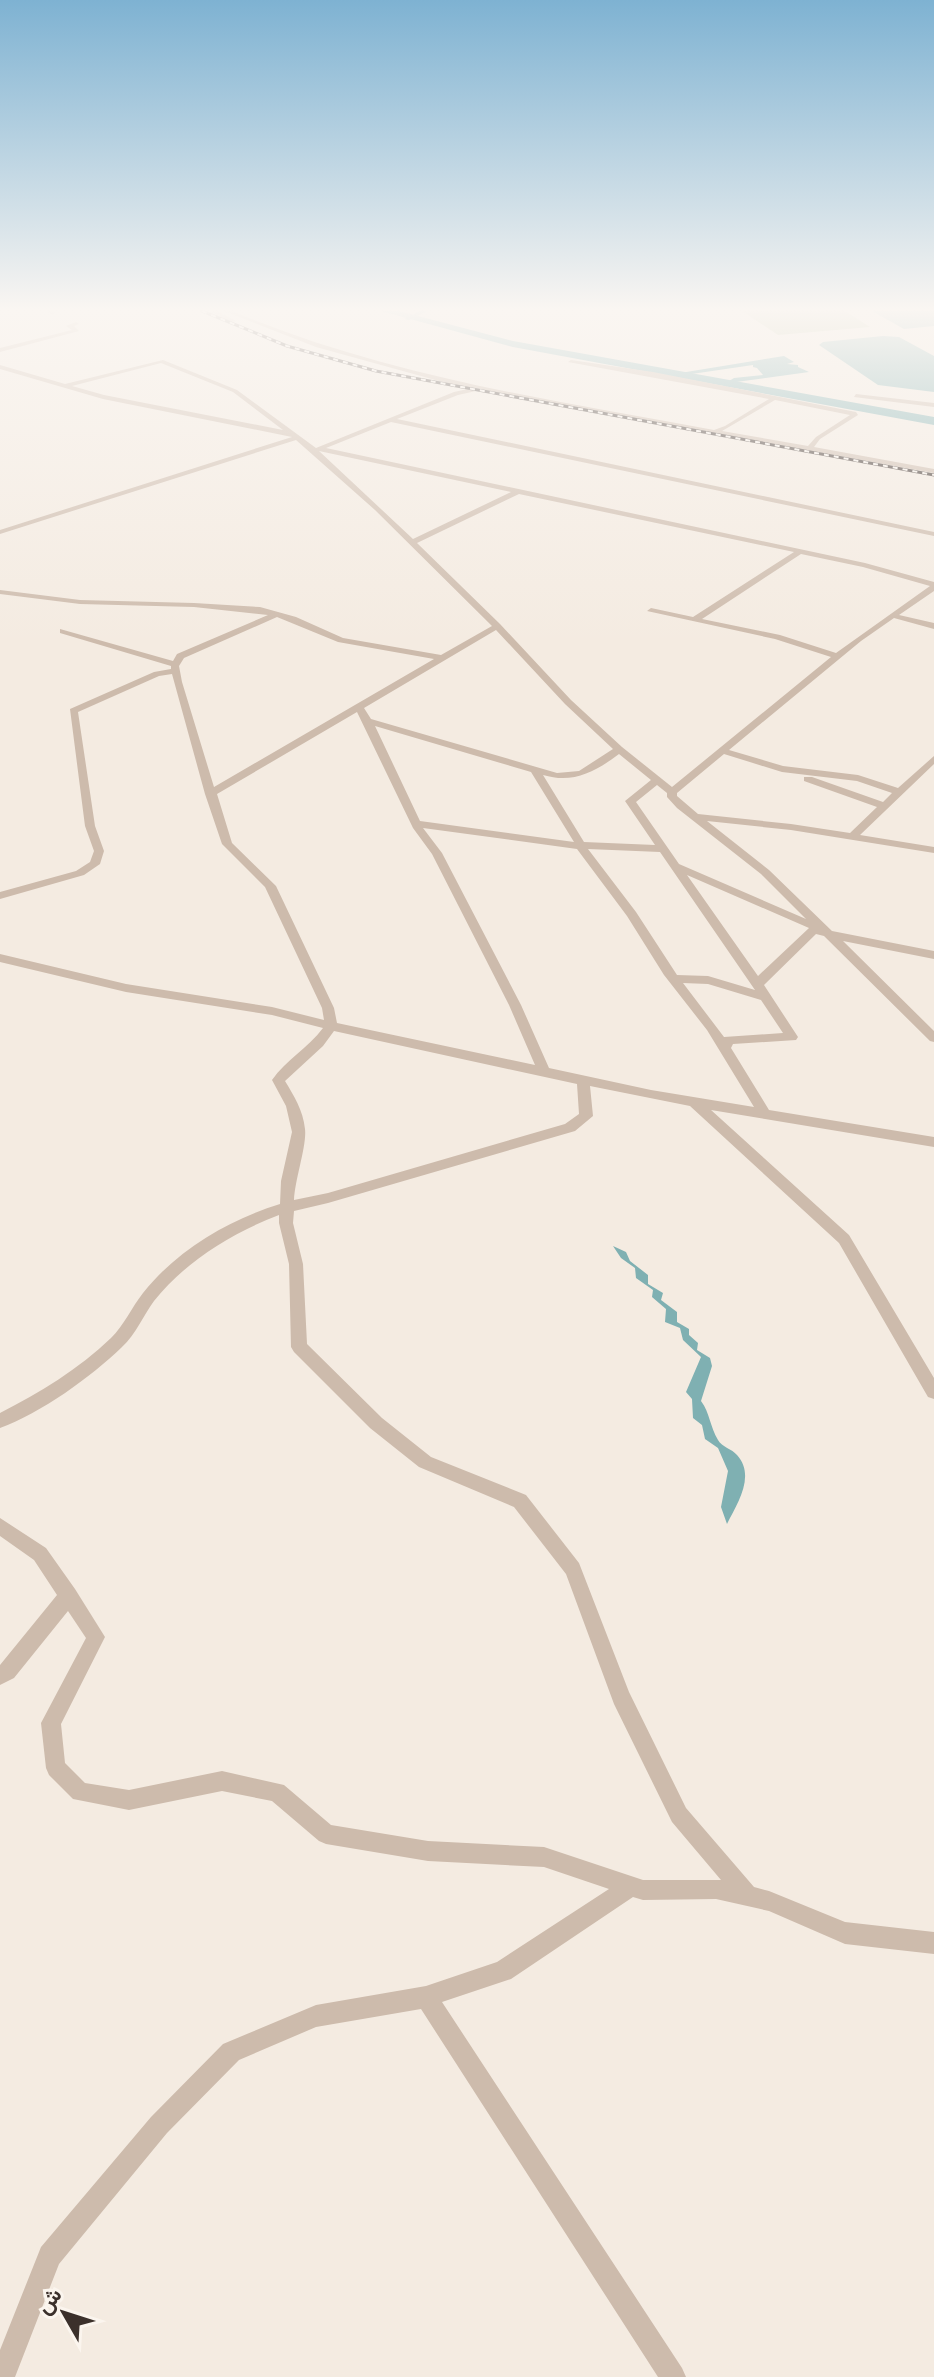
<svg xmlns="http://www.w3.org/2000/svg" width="934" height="2377" font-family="'Golos Text',Vazirmatn,sans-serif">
  <rect width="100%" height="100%" fill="#f4ebe1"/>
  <!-- green -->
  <path fill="#b8c4a0" d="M742 311H845L870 327 778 335Z"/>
  <!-- water -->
  <g fill="#7fb0b2">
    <path d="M872 311H934V326L904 329Z"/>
    <path d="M883 336 899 337 934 356V392L878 385 819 345 823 342Z"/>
    <path d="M613 1246 626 1252 630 1261 648 1275V1284L663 1293 661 1300 677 1312V1322L689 1329V1335L698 1343 697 1350 710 1358 712 1366 701 1401C710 1413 710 1427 718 1440 722 1447 732 1449 737 1455 756 1476 737 1504 727 1524L721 1507 728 1471 718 1448 705 1439 702 1425 693 1418 692 1399 686 1392 701 1357 683 1340 680 1328 665 1322 666 1309 652 1297 653 1290 636 1278 635 1268 621 1258Z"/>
  </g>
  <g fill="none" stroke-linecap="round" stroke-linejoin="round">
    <!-- canal -->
    <g fill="#7fb0b2" fill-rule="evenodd">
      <path d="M420 311H427L409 320 404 319Z"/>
      <path d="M784 356 794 362 787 364 798 365V367L809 372 736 382 726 387 724 384 734 378 763 375 757 368 753 367V365L671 377 668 375Z"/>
    </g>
    <!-- river -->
    <path fill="#7fb0b2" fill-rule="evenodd" d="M381 311H399L513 341 934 417V425L513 347Z"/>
    <!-- street -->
    <g fill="#cdbbac" fill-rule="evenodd">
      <path d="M47 311H53L55 313 52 315Z"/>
      <path d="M210 311H217L236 321 231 322Z"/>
      <path d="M224 311H232C386 376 550 400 714 430L725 426 769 399 568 362 571 360 653 372 856 412 858 415 820 439 814 447 934 469V473L476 391 458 395 397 419 934 532V536L391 422 326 448 865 563 934 582V591L899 615 934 623V629L894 618 861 641 729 750 783 766 858 775 898 788 934 756V764L860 835 934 847V853L791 830 707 821 769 870 832 931 934 951V959L843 941 934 1031V1042L930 1041 824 936 816 934 764 985 798 1037 796 1040 733 1044 731 1048 769 1110 934 1137V1147L711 1110 849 1235 934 1378V1399L928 1397 839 1243 690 1106 590 1086 593 1116 575 1131 328 1203 294 1211 293 1223 303 1264 307 1344 382 1418 431 1457 526 1495 579 1563 629 1692 686 1808 754 1887 769 1891 845 1922 934 1932V1954L845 1944 769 1911 716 1899 643 1900 633 1897 511 1979 442 2002 682 2368 686 2377H658L421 2009 316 2027 239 2060 167 2133 59 2264 15 2377H0V2350L41 2247 151 2117 223 2044 316 2005 426 1986 497 1962 609 1889 544 1867 428 1861 326 1844 319 1841 272 1801 222 1791 129 1810 73 1799 49 1775 46 1768 41 1723 86 1638 68 1611 14 1678 0 1685V1665L57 1595 34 1560 0 1536V1518L46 1548 75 1589 105 1637 61 1724 65 1763 85 1783 129 1790 222 1771 284 1785 331 1825 428 1841 544 1847 643 1880H721L672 1822 614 1704 566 1574 514 1507 419 1467 370 1428 294 1352 291 1347 289 1264 279 1223V1215C232 1233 186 1261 154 1301 143 1316 136 1334 122 1347 91 1377 41 1413 0 1428V1413C39 1393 79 1369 111 1338 124 1325 132 1307 143 1293 177 1250 228 1220 280 1204L281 1181 292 1132 286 1106 272 1080C286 1060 308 1048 323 1028L272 1015 126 992 0 962V954L126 984 272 1007 324 1020 322 1008 265 887 222 844 205 794 172 674 159 676 78 712 95 826 104 851 100 864 84 875 0 899V892L76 871 90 862 94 851 85 826 70 709 154 672 171 669V666L60 633V629L173 661 177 654 268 615 194 607 80 604 0 594V590L80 600 194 603 260 607 296 617 343 638 441 655 492 626 375 510 296 440 0 534V530L292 437 103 399 0 369V365L65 384 163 360 237 390 316 448 454 392 468 389 316 347ZM161 363 233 392 283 430 104 395 72 386ZM775 400 850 415 816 437 808 446 722 431ZM319 451 511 492 413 539ZM519 494 794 552 693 617 651 608 647 611 775 639 831 657 672 787 622 747 571 700 500 624 417 543ZM801 554 863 567 930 586 836 653 780 635 702 619ZM277 617 338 642 434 659 214 787 182 682 179 666 184 658ZM496 630 565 704 613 749 579 771 557 773 371 719 364 708ZM357 712 413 828 432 854 509 1005 535 1065 337 1023 334 1008 276 886 232 843 217 794ZM375 726 531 772 574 842 420 821ZM619 754 651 780 625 801 655 845 584 842 543 775C573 784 595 772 619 754ZM724 754 782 772 857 781 892 793 883 802 812 777H804V781L877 807 850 833 791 824 698 814 677 796V793ZM657 785 667 793V797L677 808 761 874 806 919 679 864 636 802ZM423 828 577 849 627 916 664 975 707 1030 754 1107 651 1090 549 1068 521 1005 442 853ZM588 849 660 852 755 990 708 976 677 975 636 912ZM687 875 809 928 758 976ZM683 983 708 984 761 1000 783 1033 724 1037ZM334 1031 577 1084 579 1114 565 1124 328 1193 294 1200C295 1179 307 1145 305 1129 303 1110 294 1096 285 1081L323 1046Z"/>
      <path d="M76 322 79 324 74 326 79 331 0 352V348L72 330 66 326Z"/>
      <path d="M856 394 934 403V407L854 397Z"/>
    </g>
    <defs>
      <path id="rail" d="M202 311 287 346 376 371 934 475"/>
    </defs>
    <!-- rail casing -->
    <use href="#rail" stroke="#3b302b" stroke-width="3"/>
    <!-- rail -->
    <use href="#rail" stroke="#fbf5ee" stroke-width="2" stroke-dasharray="5" stroke-linecap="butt"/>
  </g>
  <!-- sky -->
  <linearGradient id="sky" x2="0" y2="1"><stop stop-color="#7eb2d2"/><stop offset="0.48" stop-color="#faf6f2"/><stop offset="1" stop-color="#faf6f2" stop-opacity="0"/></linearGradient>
  <rect width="934" height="644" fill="url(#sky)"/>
  <!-- north arrow -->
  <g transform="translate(64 2313) rotate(309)" stroke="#fbf5ee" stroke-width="6" paint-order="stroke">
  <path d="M0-6L14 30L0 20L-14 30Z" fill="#3b302b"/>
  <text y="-12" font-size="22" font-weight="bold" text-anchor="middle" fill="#3b302b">ش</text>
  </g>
</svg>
